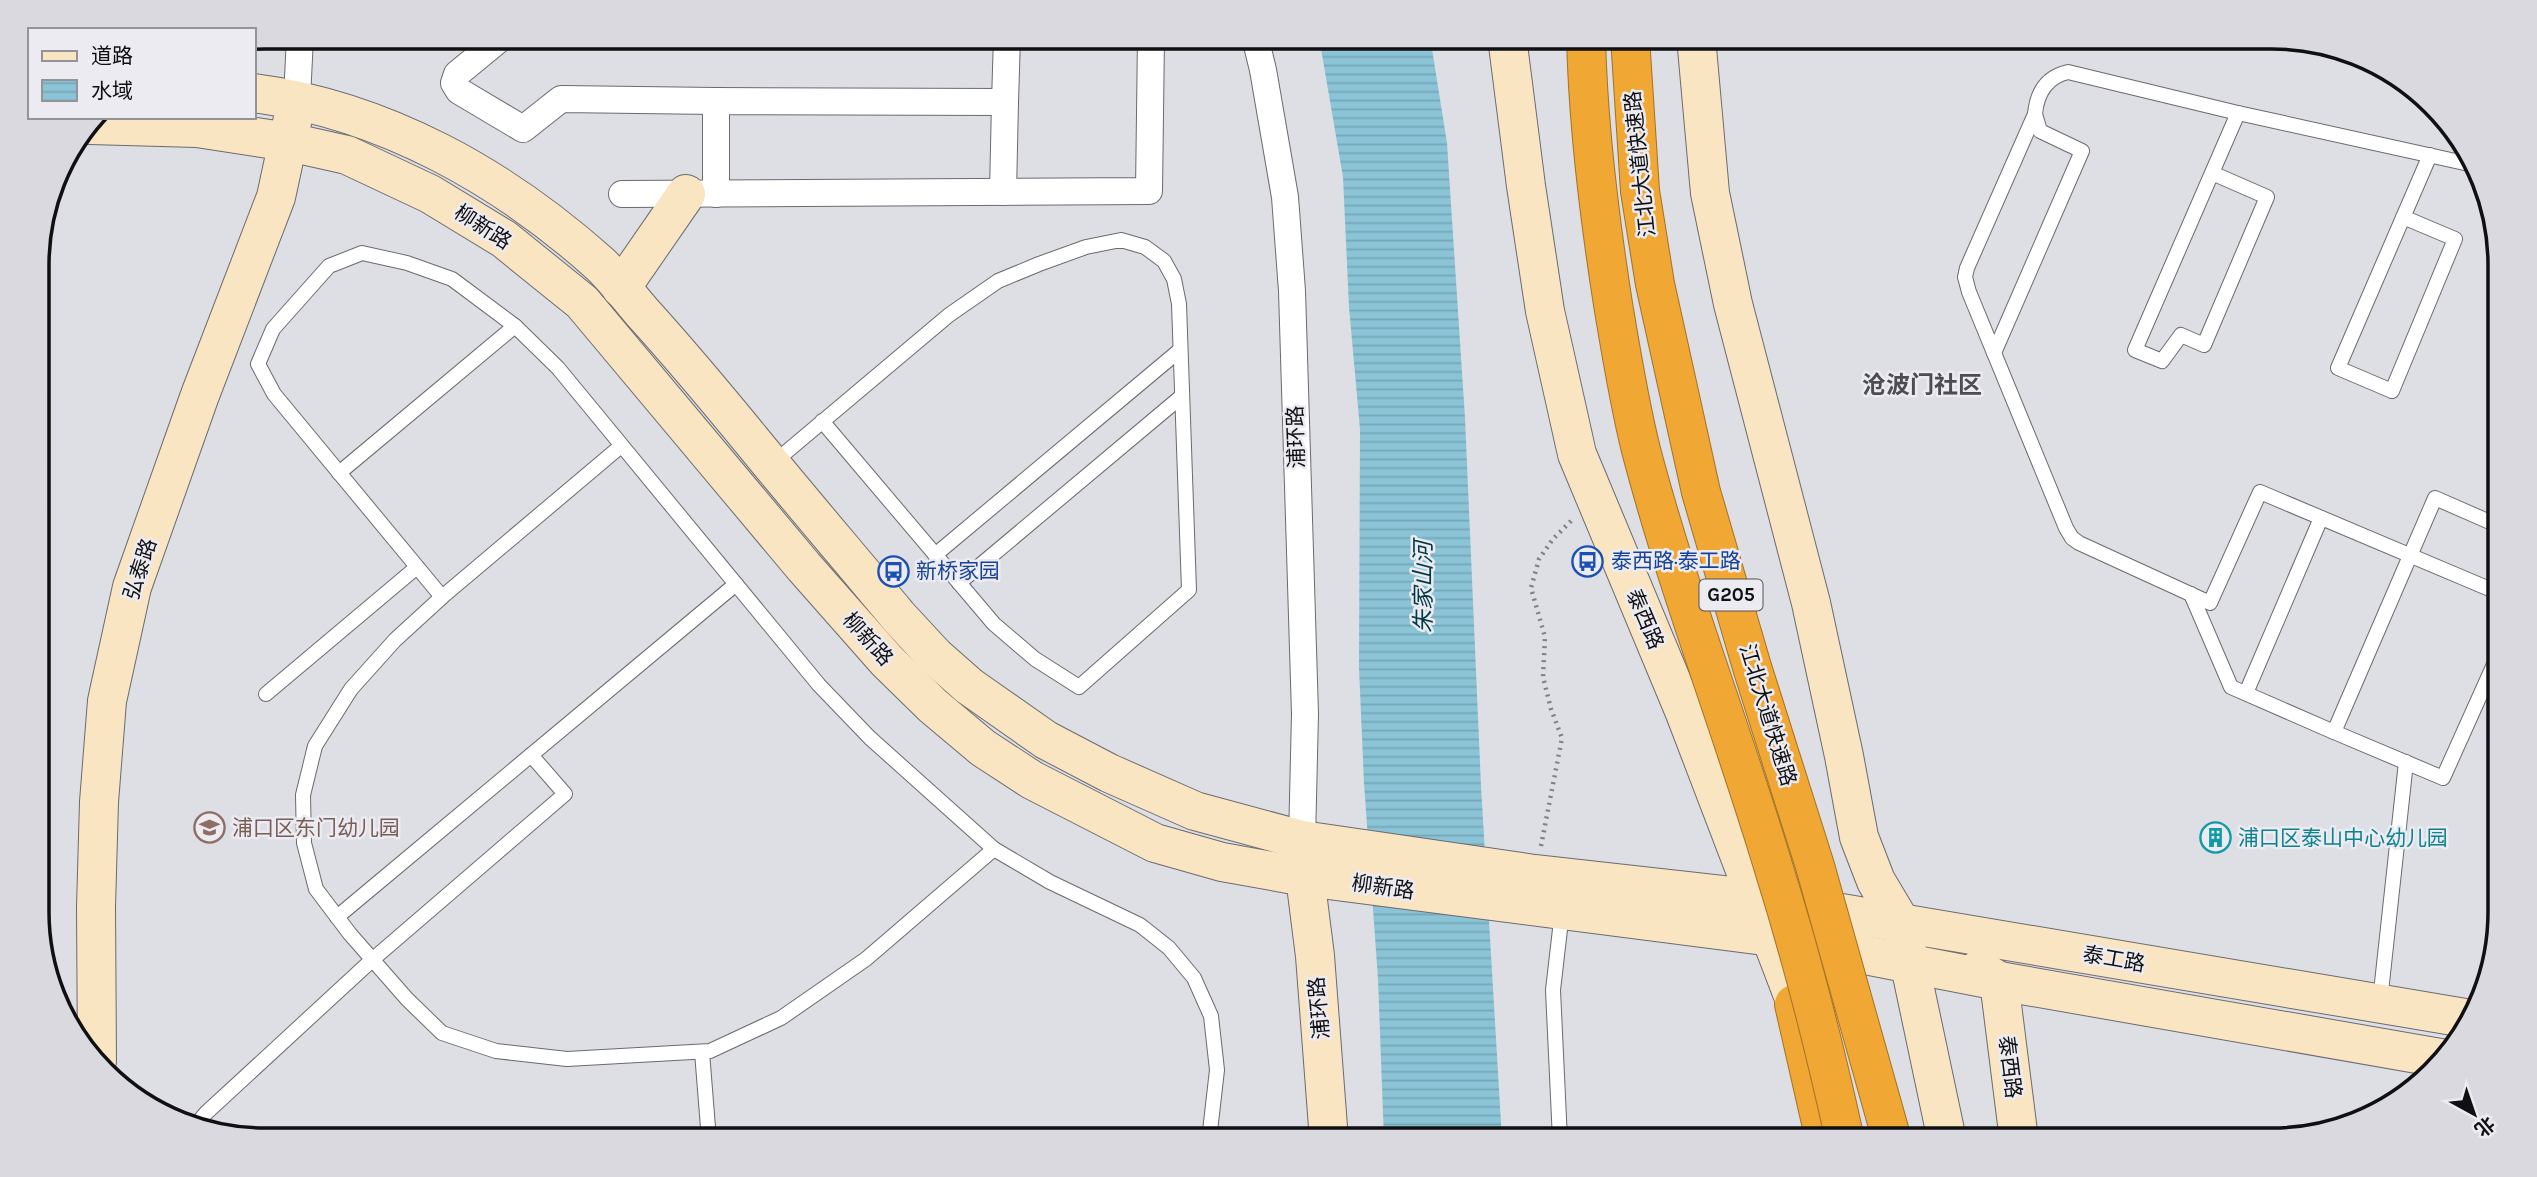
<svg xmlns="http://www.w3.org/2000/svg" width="2537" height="1177" font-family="Karla,'Noto Sans SC',sans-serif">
  <defs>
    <pattern id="water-rules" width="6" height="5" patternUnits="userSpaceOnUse" patternTransform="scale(1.75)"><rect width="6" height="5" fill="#8ac4d6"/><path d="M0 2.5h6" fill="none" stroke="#76a7b7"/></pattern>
  </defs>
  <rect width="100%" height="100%" fill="#dedee5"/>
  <!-- water -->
  <path fill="url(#water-rules)" d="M1319 37H1429L1432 49 1447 143 1465 418 1481 786 1502 1140H1384L1378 979 1364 783 1359 668 1360 429 1349 307 1343 177Z"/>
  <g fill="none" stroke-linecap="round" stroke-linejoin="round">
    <defs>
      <g id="lane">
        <path d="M2469 164 2238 113 2068 72C2046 77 2037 93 2035 114L1967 268 1965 277 1969 292 2066 528 2072 538 2079 543 2210 603 2260 492 2499 593"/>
        <path d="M2212 173 2267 197 2204 345 2181 335 2162 361 2135 350 2238 113"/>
        <path d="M2403 217 2455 239 2392 391 2338 368 2430 155"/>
        <path d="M1994 353 2082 151 2040 131 2035 114"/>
        <path d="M621 446 442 597 395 640 351 689 315 746 303 795 304 843 316 889 350 934 407 999 442 1033 496 1051 567 1059 710 1051 781 1018 866 959 994 849"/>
        <path d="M772 464 949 315 998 281 1039 264 1086 247 1121 240 1145 247 1164 261 1174 279 1179 304 1189 590 1079 687 1035 659 994 624 822 421"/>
        <path d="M339 473 515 326"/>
        <path d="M2499 526 2435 498 2334 732 2443 778 2500 651"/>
        <path d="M935 555 1180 350"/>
        <path d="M959 583 1182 396"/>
        <path d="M2191 594 2231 687 2334 732"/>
        <path d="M442 597 274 394 258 364 273 329 329 266 362 253 407 263 452 279 515 326 558 368 819 685 870 738 994 849 1050 882 1140 925 1169 948 1194 978 1211 1016 1217 1070 1209 1140"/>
        <path d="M2246 693 2321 518"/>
        <path d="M266 694 417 567"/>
        <path d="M337 917 736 584"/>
        <path d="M2380 1001 2406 762"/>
        <path d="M702 1052 709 1140"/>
        <path d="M195 1126 206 1113 372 960 565 794 531 755"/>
        <path d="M1560 1140 1553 990 1562 912"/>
      </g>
      <g id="street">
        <path d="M502 37 457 74 454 83 459 91 523 129 561 99 716 101"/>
        <path d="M1255 37 1263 70 1285 197 1292 291 1305 714 1302 840"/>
        <path d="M297 99 300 37"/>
        <path d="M1003 192 1005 102"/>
        <path d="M622 194 1149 191 1151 37"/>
        <path d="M716 194V101L1005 102 1007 37"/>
      </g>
      <g id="secondary">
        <path d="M1507 37 1526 186 1545 311 1577 454 1685 713 1805 1027"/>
        <path d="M1696 37 1710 193 1733 304 1811 603 1844 756 1859 837 1876 881 1901 923 1947 1140"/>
        <path d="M254 93C384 110 503 177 600 264 615 278 628 296 642 312 680 354 716 397 752 441 800 500 850 558 898 616L935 656 969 686 1046 740 1109 773 1195 811 1302 840 1534 874 1758 899 2471 1019"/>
        <path d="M90 125 197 128 289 142 347 155 430 194 504 239 582 302 804 567 887 661 933 706 983 748 1032 780 1155 843 1222 862 1305 877 1772 937 1999 981 2446 1059"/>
        <path d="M621 288 686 194"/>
        <path d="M1305 877 1315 956 1329 1140"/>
        <path d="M1979 969 1999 981 2019 1140"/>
        <path d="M97 1061 96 907 99 802 107 701 132 587 200 395 276 197 293 118"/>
      </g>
      <path id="highway" d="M1794 1004 1825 1140"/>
    </defs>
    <!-- lane casing -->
    <use href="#lane" stroke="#6a6a6f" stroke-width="16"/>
    <!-- street casing -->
    <use href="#street" stroke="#6a6a6f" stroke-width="28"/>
    <!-- secondary casing -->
    <use href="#secondary" stroke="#6a6a6f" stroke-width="40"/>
    <!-- highway casing -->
    <use href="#highway" stroke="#a27227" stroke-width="40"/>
    <!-- path -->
    <path stroke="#7f7f84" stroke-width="4.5" stroke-dasharray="2 5" stroke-linecap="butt" d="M1541 846 1562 738 1551 709 1543 677 1545 637 1531 588 1539 559 1553 539 1573 519"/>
    <!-- lane -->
    <use href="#lane" stroke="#fff" stroke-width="14"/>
    <!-- street -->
    <use href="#street" stroke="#fff" stroke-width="26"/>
    <!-- secondary -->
    <use href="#secondary" stroke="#fae5c2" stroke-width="38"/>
    <!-- highway -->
    <use href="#highway" stroke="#f0a733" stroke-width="38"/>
    <defs>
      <g id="highway-bridge">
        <path d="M1586 37C1588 126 1599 215 1613 304 1621 352 1629 402 1641 450 1678 591 1732 729 1774 869 1802 958 1825 1049 1845 1140"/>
        <path d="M1630 37 1640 191 1655 284 1701 492 1752 667 1815 866 1892 1140"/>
      </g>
    </defs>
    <!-- highway-bridge casing -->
    <use href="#highway-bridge" stroke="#a27227" stroke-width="40" stroke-linecap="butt"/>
    <!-- highway-bridge -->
    <use href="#highway-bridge" stroke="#f0a733" stroke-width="38"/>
  </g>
  <!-- icons -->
  <defs>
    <symbol id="bus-ring" viewBox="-11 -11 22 22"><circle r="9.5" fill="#ecebf2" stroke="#1a4fb4" stroke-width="1.5"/><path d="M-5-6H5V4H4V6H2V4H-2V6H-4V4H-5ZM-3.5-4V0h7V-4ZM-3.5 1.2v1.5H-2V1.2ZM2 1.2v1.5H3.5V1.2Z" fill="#1a4fb4"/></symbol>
    <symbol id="school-ring" viewBox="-11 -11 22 22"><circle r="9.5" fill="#ecebf2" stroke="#8d6e63" stroke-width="1.5"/><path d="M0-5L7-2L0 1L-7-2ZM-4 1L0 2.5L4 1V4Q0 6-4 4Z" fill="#8d6e63"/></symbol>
    <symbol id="building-ring" viewBox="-11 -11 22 22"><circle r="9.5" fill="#ecebf2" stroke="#0f9aa8" stroke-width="1.5"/><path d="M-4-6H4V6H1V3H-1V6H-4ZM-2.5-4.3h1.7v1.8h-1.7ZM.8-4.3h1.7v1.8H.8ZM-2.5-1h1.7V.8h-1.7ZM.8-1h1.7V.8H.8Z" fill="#0f9aa8"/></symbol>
  </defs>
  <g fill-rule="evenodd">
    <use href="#bus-ring" x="1570" y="544" width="35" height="35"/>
    <use href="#bus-ring" x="876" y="554" width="35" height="35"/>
    <use href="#school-ring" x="192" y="810" width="35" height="35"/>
    <use href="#building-ring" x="2198" y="820" width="35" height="35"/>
  </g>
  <g text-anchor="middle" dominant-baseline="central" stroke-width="5" stroke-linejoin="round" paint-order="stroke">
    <!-- shield labels -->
    <rect fill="#ecebf2" stroke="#525255" stroke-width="2" x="1699.5" y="579.5" width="63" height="31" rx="5"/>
    <g font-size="19" font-weight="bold" fill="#101012">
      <text x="1731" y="595">G205</text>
    </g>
    <!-- street labels -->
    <g font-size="21" fill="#101012" stroke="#ecebf2">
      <text transform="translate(1640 164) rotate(-96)">江北大道快速路</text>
      <text transform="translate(483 227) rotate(33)">柳新路</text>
      <text transform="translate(1296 437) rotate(-92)">浦环路</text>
      <text transform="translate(140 569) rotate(-72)">弘泰路</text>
      <text transform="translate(1645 619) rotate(67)">泰西路</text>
      <text transform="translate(868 639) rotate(48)">柳新路</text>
      <text transform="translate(1768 715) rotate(73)">江北大道快速路</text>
      <text transform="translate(1383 887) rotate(8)">柳新路</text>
      <text transform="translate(2114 959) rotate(10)">泰工路</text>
      <text transform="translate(1319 1008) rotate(-95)">浦环路</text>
      <text transform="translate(2010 1067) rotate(83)">泰西路</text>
    </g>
    <!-- transit labels -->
    <g font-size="21" fill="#164399" stroke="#ecebf2" text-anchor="start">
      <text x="1611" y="561">泰西路·泰工路</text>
      <text x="916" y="571">新桥家园</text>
    </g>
    <!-- education labels -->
    <g font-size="21" fill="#785e54" stroke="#ecebf2" text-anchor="start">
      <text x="232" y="828">浦口区东门幼儿园</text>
    </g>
    <!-- culture labels -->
    <g font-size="21" fill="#0d838f" stroke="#ecebf2" text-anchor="start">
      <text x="2238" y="838">浦口区泰山中心幼儿园</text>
    </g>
    <!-- water labels -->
    <g font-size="23" font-style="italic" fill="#013a47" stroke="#ecebf2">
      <text transform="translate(1423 587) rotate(-90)">朱家山河</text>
    </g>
    <!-- quarter labels -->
    <g font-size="24" font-weight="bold" fill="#4c4c52" stroke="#ecebf2">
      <text x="1922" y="385">沧波门社区</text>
    </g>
  </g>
  <!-- crop -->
  <path d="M0 0H2537V1177H0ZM265 49H2272A216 216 0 0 1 2488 265V912A216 216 0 0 1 2272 1128H265A216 216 0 0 1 49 912V265A216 216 0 0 1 265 49Z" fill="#dad9e0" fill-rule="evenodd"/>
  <path fill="none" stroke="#101012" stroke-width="3.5" d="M265 49H2272A216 216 0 0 1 2488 265V912A216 216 0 0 1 2272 1128H265A216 216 0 0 1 49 912V265A216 216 0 0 1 265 49Z"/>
  <!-- legend -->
  <rect x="28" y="28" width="228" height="91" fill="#ecebf2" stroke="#949398" stroke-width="2"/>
  <rect x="42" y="51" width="35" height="10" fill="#fae5c2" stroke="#949398" stroke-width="2"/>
  <text x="91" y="63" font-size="21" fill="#101012">道路</text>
  <rect x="42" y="80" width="35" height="21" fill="url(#water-rules)" stroke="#949398" stroke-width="2"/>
  <text x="91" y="98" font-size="21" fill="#101012">水域</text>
  <!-- north arrow -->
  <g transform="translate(2474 1114) rotate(140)" stroke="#ecebf2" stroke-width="5" paint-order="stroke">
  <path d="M0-5L12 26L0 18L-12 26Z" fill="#101012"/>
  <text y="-10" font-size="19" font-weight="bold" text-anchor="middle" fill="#101012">北</text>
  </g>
</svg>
